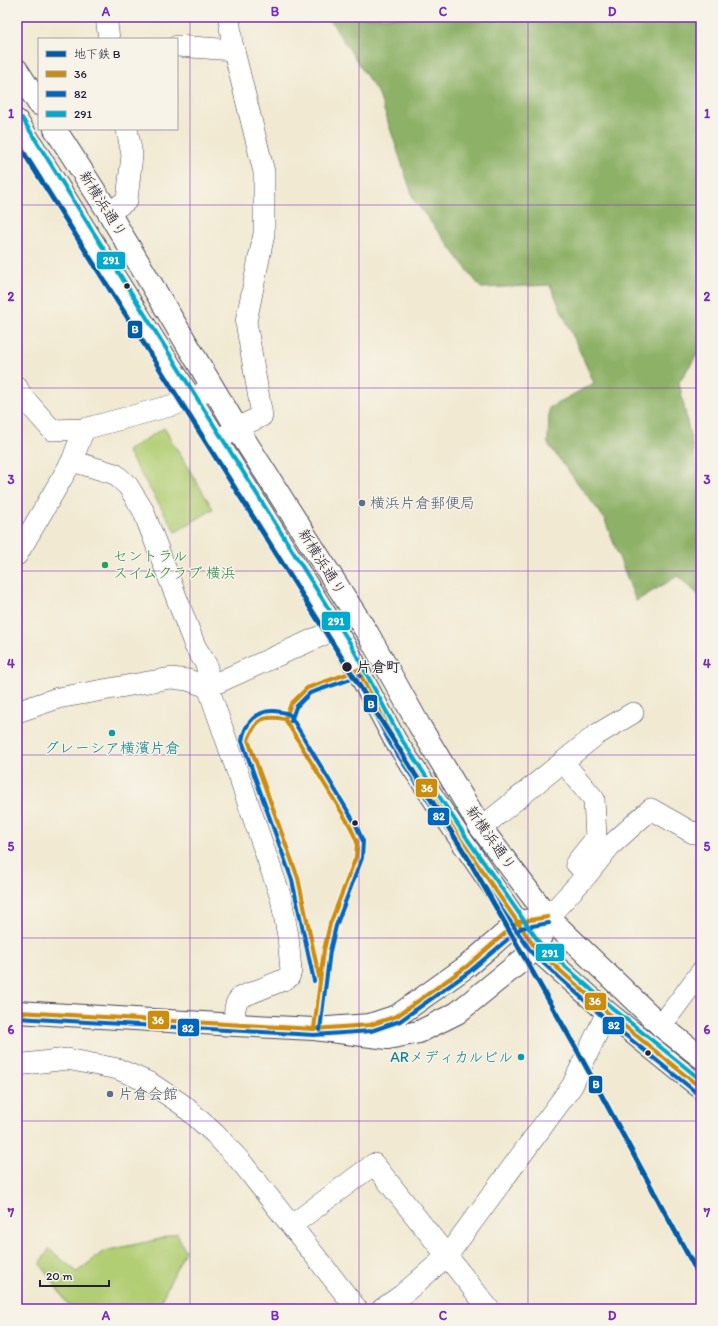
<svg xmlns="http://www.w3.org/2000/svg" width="718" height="1326" font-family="Itim,'Klee One',sans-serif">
  <rect width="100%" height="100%" fill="#f7f3e8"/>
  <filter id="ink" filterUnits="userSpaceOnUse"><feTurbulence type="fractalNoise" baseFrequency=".025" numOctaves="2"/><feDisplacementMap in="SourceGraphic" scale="8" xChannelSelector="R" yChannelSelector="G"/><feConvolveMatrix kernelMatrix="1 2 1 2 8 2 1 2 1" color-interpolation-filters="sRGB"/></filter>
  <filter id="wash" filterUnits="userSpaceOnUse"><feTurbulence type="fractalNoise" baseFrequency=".012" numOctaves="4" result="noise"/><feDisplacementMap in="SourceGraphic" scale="16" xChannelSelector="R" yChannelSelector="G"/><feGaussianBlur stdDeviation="0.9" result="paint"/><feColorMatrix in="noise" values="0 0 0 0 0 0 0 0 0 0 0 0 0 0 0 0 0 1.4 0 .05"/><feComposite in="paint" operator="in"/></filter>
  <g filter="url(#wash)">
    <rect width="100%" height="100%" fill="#f1e9d2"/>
    <!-- green -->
    <g fill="#b2ce75" stroke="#6a7858">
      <path d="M164 428 213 509 176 532 127 451Z"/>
      <path d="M177 1233 185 1251 157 1309H71L40 1263 49 1249 77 1272 104 1251 156 1240Z"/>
    </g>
    <!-- forest -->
    <path fill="#8db166" stroke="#586a50" d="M328 17H693L701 28V355H697L679 382 701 489V597L678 576 636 601 604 518 548 444 549 408 594 383 550 285 481 288 414 200 379 95Z"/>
  </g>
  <g filter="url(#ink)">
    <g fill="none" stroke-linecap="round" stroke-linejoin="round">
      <defs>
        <g id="minor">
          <path d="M106 17 109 39"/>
          <path d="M177 46 234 50"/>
          <path d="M109 213 127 200 132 155 127 129"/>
          <path d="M17 387 22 396 52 430 84 429 192 400 212 386"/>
          <path d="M217 441 237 428 262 416 246 322 264 234V172L232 43 229 17"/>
          <path d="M72 461 115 474 128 486 143 510 195 646 207 666 208 687 281 898 288 936 291 971 289 977 283 980 241 997C232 1006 235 1013 236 1025"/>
          <path d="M17 555 72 461 84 429"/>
          <path d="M17 712 58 698 171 678 188 680 208 687 334 630"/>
          <path d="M563 762 594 799 596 838 576 863 587 875"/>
          <path d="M481 828 596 735 633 713"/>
          <path d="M548 917 587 875 610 846 651 809 693 833 701 832"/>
          <path d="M661 1026 701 972"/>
          <path d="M17 1065 67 1059 118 1069 150 1083 183 1105 215 1134 242 1163 357 1309"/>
          <path d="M292 1225 374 1164 489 1309"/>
          <path d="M382 1309 402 1295 447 1256 572 1086 607 1012"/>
        </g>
        <path id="tertiary" d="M17 1012 236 1025 314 1029 388 1038 419 1032 457 1013 536 949 548 917 518 922 493 944 466 967 397 1016 370 1025 314 1029"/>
        <g id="primary">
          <path d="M17 70 39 104"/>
          <path d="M17 121 345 646 395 740 463 843 536 949 607 1012 701 1088"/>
          <path d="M55 129 109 213 237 428 368 634 419 725 481 828 548 917 661 1026 701 1057"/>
        </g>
      </defs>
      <!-- minor casing -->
      <use href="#minor" stroke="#414052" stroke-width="22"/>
      <!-- tertiary casing -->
      <use href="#tertiary" stroke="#414052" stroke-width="24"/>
      <!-- primary casing -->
      <use href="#primary" stroke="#414052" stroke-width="24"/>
      <!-- minor -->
      <use href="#minor" stroke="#fff" stroke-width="21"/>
      <!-- tertiary -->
      <use href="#tertiary" stroke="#fff" stroke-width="22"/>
      <!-- primary -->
      <use href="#primary" stroke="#fff" stroke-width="22"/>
      <defs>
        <g id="bus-1">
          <path d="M358 670 395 740 463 843 536 949 607 1012 701 1088"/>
          <path d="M285 719 291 704 307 688 358 670"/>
          <path d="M17 1012 314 1029 370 1025 397 1016 466 967 518 922 548 917"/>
          <path d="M314 1029 324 950 330 924 356 857 357 842 350 826 285 719C262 715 256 719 248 740L298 878 320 981"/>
        </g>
        <g id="bus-2">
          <path d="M353 673 390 743 458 846 532 953 603 1017 697 1093"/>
          <path d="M291 721 296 707 310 693 360 676"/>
          <path d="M314 981 292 880 242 741C244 724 257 710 274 711 280 712 286 712 290 715L355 823 363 841 362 858 336 926 330 951 320 1030"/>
          <path d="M17 1018 314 1035 371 1031 400 1021 469 972 521 928 549 923"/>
        </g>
        <path id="bus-3" d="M22 118 350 643 400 737 468 840 541 945 611 1007 701 1080"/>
      </defs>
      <!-- bus-1 casing -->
      <use href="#bus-1" stroke="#f7f3e8" stroke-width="7"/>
      <!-- bus-2 casing -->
      <use href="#bus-2" stroke="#f7f3e8" stroke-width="7"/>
      <!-- bus-3 casing -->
      <use href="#bus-3" stroke="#f7f3e8" stroke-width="7"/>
      <!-- bus-1 -->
      <use href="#bus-1" stroke="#cc8c0c" stroke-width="4"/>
      <!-- bus-2 -->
      <use href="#bus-2" stroke="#0065bd" stroke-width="4"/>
      <!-- bus-3 -->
      <use href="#bus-3" stroke="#00a9ce" stroke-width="4"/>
      <defs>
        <path id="metro-1" d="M17 142 469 860 577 1050 701 1279"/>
      </defs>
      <!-- metro-1 casing -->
      <use href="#metro-1" stroke="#f7f3e8" stroke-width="8"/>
      <!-- metro-1 -->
      <use href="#metro-1" stroke="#005ba5" stroke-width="5"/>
    </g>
  </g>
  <!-- grid -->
  <path fill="none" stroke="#7b2cbf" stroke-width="1" stroke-opacity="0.55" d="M190 17V1309M359 17V1309M528 17V1309M17 205H701M17 388H701M17 571H701M17 755H701M17 938H701M17 1121H701"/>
  <!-- markers -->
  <g fill="#22223b" stroke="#f7f3e8" stroke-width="1.5">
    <circle cx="127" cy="286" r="3.5"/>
    <circle cx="347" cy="667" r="5.5"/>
    <circle cx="355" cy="823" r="3.5"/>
    <circle cx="648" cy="1053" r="3.5"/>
  </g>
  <g fill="#5c6f8a" stroke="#f7f3e8" stroke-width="1.5">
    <circle cx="362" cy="503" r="4"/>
    <circle cx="110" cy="1094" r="4"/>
  </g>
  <circle fill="#2e9e5b" stroke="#f7f3e8" stroke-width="1.5" cx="105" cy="565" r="4"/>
  <g fill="#0f9aa8" stroke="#f7f3e8" stroke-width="1.5">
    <circle cx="112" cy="733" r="4"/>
    <circle cx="521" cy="1057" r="4"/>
  </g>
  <g text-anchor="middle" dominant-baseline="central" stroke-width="3" stroke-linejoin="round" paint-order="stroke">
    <!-- street labels -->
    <g font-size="15" fill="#22223b" stroke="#f7f3e8">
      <text transform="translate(103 204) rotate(58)">新横浜通り</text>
      <text transform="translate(322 562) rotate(58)">新横浜通り</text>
      <text transform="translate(491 838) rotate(55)">新横浜通り</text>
    </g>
    <!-- service labels -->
    <g font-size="15" fill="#4e5e75" stroke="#f7f3e8" text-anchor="start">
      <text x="370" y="503">横浜片倉郵便局</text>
      <text x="118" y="1094">片倉会館</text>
    </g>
    <!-- leisure labels -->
    <g font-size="15" fill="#27864d" stroke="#f7f3e8" text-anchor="start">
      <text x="113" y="556">セントラル<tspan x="113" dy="17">スイムクラブ 横浜</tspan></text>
    </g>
    <!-- stop labels -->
    <g font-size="15" font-weight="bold" fill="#22223b" stroke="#f7f3e8" text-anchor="start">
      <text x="356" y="667">片倉町</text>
    </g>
    <!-- culture labels -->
    <g font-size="15" fill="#0d838f" stroke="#f7f3e8">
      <text x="112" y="748">グレーシア横濱片倉</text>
      <text x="513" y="1057" text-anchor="end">ARメディカルビル</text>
    </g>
  </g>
  <g stroke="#f7f3e8" stroke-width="1.5">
    <rect x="96" y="251" width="30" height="19" rx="4" fill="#00a9ce"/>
    <rect x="127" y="320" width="16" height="19" rx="4" fill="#005ba5"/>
    <rect x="321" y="611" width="30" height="20" rx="4" fill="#00a9ce"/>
    <rect x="363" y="694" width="15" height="19" rx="4" fill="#005ba5"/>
    <rect x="415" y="778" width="23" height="20" rx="4" fill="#cc8c0c"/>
    <rect x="427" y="807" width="23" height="19" rx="4" fill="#0065bd"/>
    <rect x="535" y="943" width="30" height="19" rx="4" fill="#00a9ce"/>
    <rect x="584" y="992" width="23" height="19" rx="4" fill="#cc8c0c"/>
    <rect x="147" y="1010" width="23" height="20" rx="4" fill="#cc8c0c"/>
    <rect x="602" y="1016" width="23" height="19" rx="4" fill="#0065bd"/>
    <rect x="177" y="1018" width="23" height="19" rx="4" fill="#0065bd"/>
    <rect x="588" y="1075" width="15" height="19" rx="4" fill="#005ba5"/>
  </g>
  <g font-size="11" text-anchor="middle" font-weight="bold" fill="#fff">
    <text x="111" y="264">291</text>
    <text x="135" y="333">B</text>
    <text x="336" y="625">291</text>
    <text x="371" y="708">B</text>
    <text x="427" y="792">36</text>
    <text x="439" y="820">82</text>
    <text x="550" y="957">291</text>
    <text x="595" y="1005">36</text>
    <text x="158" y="1024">36</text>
    <text x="614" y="1029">82</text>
    <text x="188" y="1032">82</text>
    <text x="596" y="1088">B</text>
  </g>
  <!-- margin -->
  <rect width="718" height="1326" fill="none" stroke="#f7f3e8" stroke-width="44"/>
  <!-- legend -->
  <rect x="38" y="38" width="140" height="92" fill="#f7f3e8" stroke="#a29fa3"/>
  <rect x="46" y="51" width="20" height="6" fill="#005ba5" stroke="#a29fa3"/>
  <text x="74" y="58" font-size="12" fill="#22223b">地下鉄 B</text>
  <rect x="46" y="71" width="20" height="6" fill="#cc8c0c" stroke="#a29fa3"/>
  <text x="74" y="78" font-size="12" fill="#22223b">36</text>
  <rect x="46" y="91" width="20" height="6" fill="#0065bd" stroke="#a29fa3"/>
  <text x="74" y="98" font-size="12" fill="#22223b">82</text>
  <rect x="46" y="111" width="20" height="6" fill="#00a9ce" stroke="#a29fa3"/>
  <text x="74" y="118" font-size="12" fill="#22223b">291</text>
  <!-- scale -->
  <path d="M40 1280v6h69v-6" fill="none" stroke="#22223b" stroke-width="2"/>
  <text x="46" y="1280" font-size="12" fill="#22223b" stroke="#f7f3e8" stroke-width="3" paint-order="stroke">20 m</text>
  <rect x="22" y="22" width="674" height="1282" fill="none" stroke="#7b2cbf" stroke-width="1.5"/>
  <g font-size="13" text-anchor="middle" font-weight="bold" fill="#7b2cbf">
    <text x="106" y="16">A</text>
    <text x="275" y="16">B</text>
    <text x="443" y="16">C</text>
    <text x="612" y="16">D</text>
    <text x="11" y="118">1</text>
    <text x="707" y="118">1</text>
    <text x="11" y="301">2</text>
    <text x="707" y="301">2</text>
    <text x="11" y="484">3</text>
    <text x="707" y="484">3</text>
    <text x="11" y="668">4</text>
    <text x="707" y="668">4</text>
    <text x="11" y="851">5</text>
    <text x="707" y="851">5</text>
    <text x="11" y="1034">6</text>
    <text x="707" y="1034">6</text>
    <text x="11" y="1217">7</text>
    <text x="707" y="1217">7</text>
    <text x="106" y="1320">A</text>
    <text x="275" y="1320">B</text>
    <text x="443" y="1320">C</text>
    <text x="612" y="1320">D</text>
  </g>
</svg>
